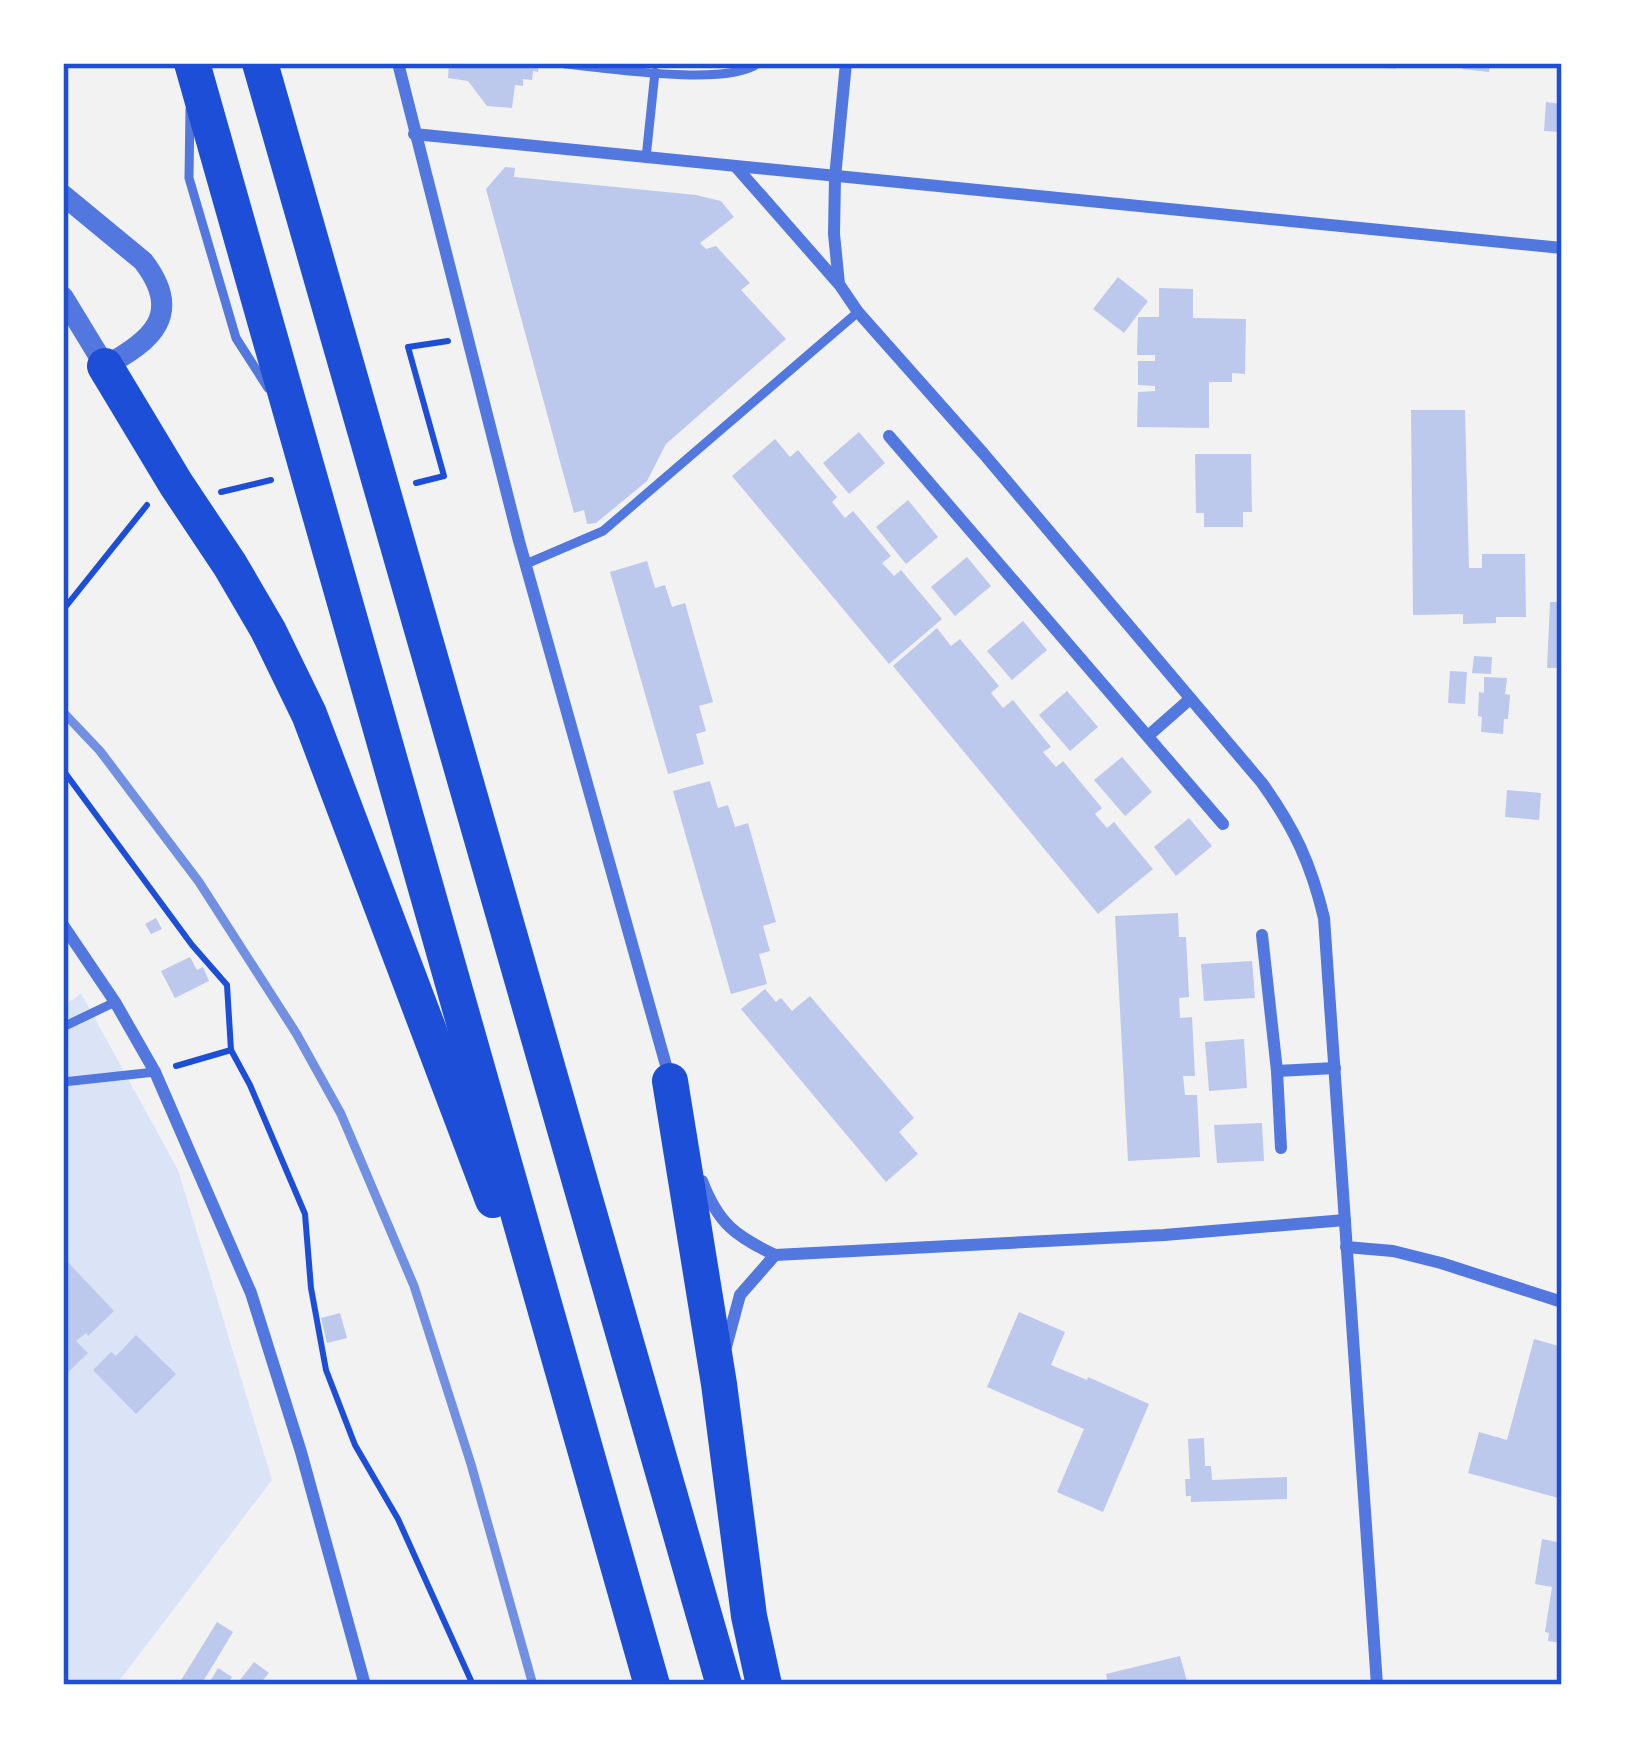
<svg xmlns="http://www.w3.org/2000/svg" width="1625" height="1748" font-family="'Alegreya Sans',sans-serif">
  <rect width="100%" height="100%" fill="#f2f2f2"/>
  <!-- green -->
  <path fill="#dbe4f7" d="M81 993 178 1170 272 1480 116 1685H63V1007Z"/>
  <!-- building -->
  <g fill="#bdc9ec">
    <path d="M449 63H539L538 72 533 71 532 80 523 79V86L515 85 512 108 487 106 468 81 448 78Z"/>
    <path d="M1357 63H1397L1396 69 1357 66Z"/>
    <path d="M1462 63H1490L1489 72 1462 69Z"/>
    <path d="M1546 102 1562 104V132L1544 131Z"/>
    <path d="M505 167 515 168 514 177 696 195 721 201 734 217 700 243 706 249 716 246 750 283 741 290 786 339 666 444 647 481 596 523 587 524 584 510 574 513 486 189Z"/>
    <path d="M1118 277 1148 301 1124 333 1093 309Z"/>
    <path d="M1159 288 1193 289V318L1246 319 1245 374 1232 373V382H1209V428L1137 427 1138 392 1155 391V386L1138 385V361H1155V355H1137L1138 317H1159Z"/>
    <path d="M1411 410H1465L1469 568H1482V554H1525L1526 617H1496V623L1463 624V614L1413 615Z"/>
    <path d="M859 432 885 463 849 494 823 463Z"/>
    <path d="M775 439 790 457 798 450 837 497 832 502 845 518 853 511 891 556 882 563 894 576 901 570 942 619 889 664 732 476Z"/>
    <path d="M1195 454H1251L1252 512H1243V527H1204V513H1196Z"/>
    <path d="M908 500 938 537 906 564 876 527Z"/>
    <path d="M967 557 991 586 955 616 931 587Z"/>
    <path d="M647 561 655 588 665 585 672 607 685 603 713 702 699 706 706 731 696 734 704 764 668 774 610 572Z"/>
    <path d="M1550 602H1562V668H1547Z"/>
    <path d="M1023 621 1047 650 1012 680 987 651Z"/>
    <path d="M937 628 951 646 960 639 999 686 991 693 1003 708 1013 700 1051 747 1043 752 1056 767 1063 761 1102 808 1095 814 1107 828 1114 822 1153 869 1098 914 893 666Z"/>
    <path d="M1474 656 1492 657 1491 674 1472 673Z"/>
    <path d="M1450 671 1467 672 1465 704 1448 703Z"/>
    <path d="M1484 677 1507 678 1505 694 1510 695 1508 719H1504L1503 734 1481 732 1482 717 1478 716 1479 692 1484 693Z"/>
    <path d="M1067 691 1098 727 1070 751 1039 715Z"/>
    <path d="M1122 757 1152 792 1125 816 1094 780Z"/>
    <path d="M710 781 718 808 728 805 735 827 748 823 776 922 763 926 770 951 759 954 767 984 731 994 673 791Z"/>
    <path d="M1507 790 1541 793 1539 820 1505 817Z"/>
    <path d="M1189 818 1212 846 1176 876 1154 847Z"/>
    <path d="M1178 913 1179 937H1186L1189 997 1179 998 1180 1018 1192 1017 1195 1076H1183L1185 1095H1197L1200 1157 1128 1161 1115 916Z"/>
    <path d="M156 918 162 929 151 934 145 924Z"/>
    <path d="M190 957 197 970 203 967 209 981 175 998 161 971Z"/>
    <path d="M1252 961 1255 998 1204 1001 1201 964Z"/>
    <path d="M765 989 776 1002 781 998 792 1011 810 996 914 1118 899 1132 918 1154 886 1182 741 1009Z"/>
    <path d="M1244 1039 1247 1088 1209 1091 1205 1042Z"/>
    <path d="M1262 1123 1264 1161 1217 1163 1214 1125Z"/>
    <path d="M63 1257 114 1311 88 1336 86 1333 76 1341 88 1353 63 1377Z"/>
    <path d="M1019 1312 1065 1332 1051 1365 1087 1380 1088 1377 1149 1404 1103 1512 1057 1492 1084 1429 987 1387Z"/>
    <path d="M340 1313 347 1338 327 1343 321 1318Z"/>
    <path d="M136 1335 176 1374 136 1414 93 1370 111 1352 116 1356Z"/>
    <path d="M1534 1339 1562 1347V1499L1468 1473 1479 1432 1507 1440Z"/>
    <path d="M1204 1438 1205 1466H1211L1212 1480 1287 1477V1499L1191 1502V1496H1186L1185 1479H1190L1188 1439Z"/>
    <path d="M1542 1539 1562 1543V1643L1548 1641 1549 1633 1545 1632 1552 1587 1535 1584Z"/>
    <path d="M217 1622 233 1632 201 1685H178Z"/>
    <path d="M1180 1656 1188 1685H1108L1106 1674Z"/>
    <path d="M254 1662 269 1673 259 1685H236Z"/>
    <path d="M218 1668 232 1677 227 1685H208Z"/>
  </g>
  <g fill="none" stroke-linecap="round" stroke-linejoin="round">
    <!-- path -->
    <g stroke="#1d4ed8" stroke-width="6">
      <path d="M416 483 444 476 408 347 448 341"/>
      <path d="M221 492 271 480"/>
      <path d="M63 610 147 505"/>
      <path d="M63 770 192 945 227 985 231 1050 250 1085 305 1214 311 1288 326 1370 355 1445 398 1519 473 1685"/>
      <path d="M176 1066 231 1050"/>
    </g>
    <!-- service -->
    <g stroke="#5277de" stroke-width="9">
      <path d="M565 64C605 68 730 87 758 63"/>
      <path d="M190 109 189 178 236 338 268 388"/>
      <path d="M646 158 655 72"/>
      <path d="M526 564 603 531 858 312"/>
      <path d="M63 1027 115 1002"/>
      <path d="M63 1082 155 1072"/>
    </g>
    <!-- minor -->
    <g stroke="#5277de" stroke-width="12">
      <path d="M398 63 519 541 669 1076"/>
      <path d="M846 63 835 177 834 234 839 284 858 312 983 453 1262 783C1295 829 1311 864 1324 918L1377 1685"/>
      <path d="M414 134 1562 248"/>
      <path d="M737 168 838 283"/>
      <path d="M889 436 1223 824"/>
      <path d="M1148 736 1190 699"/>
      <path d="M63 925 115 1002 155 1072 251 1293 301 1452 365 1685"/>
      <path d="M1262 935 1277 1071 1281 1148"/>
      <path d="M1277 1071 1335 1068"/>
      <path d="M702 1181C718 1223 735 1236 775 1255L1164 1235 1345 1220"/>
      <path d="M1346 1247 1393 1251 1441 1263 1562 1302"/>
      <path d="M726 1347 740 1295 775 1255"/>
    </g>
    <!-- tertiary -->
    <path stroke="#5277de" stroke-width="21" d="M63 195 143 261C184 314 152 341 105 366L63 297"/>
    <!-- motorway -->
    <g stroke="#1d4ed8" stroke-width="36">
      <path d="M192 63 652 1685"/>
      <path d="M260 63 724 1685"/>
      <path d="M105 366 176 484 230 565 268 630 309 714 493 1200"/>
      <path d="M670 1081 719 1384 749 1616 764 1685"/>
    </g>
    <!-- rail -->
    <path stroke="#7290e2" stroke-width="9" d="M63 712 100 751 199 882 296 1033 341 1114 414 1286 471 1464 533 1685"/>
  </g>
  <!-- border -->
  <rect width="1625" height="1748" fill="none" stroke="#ffffff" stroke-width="132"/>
  <rect x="66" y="66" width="1493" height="1616" fill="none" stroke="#1d4ed8" stroke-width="4.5"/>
</svg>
